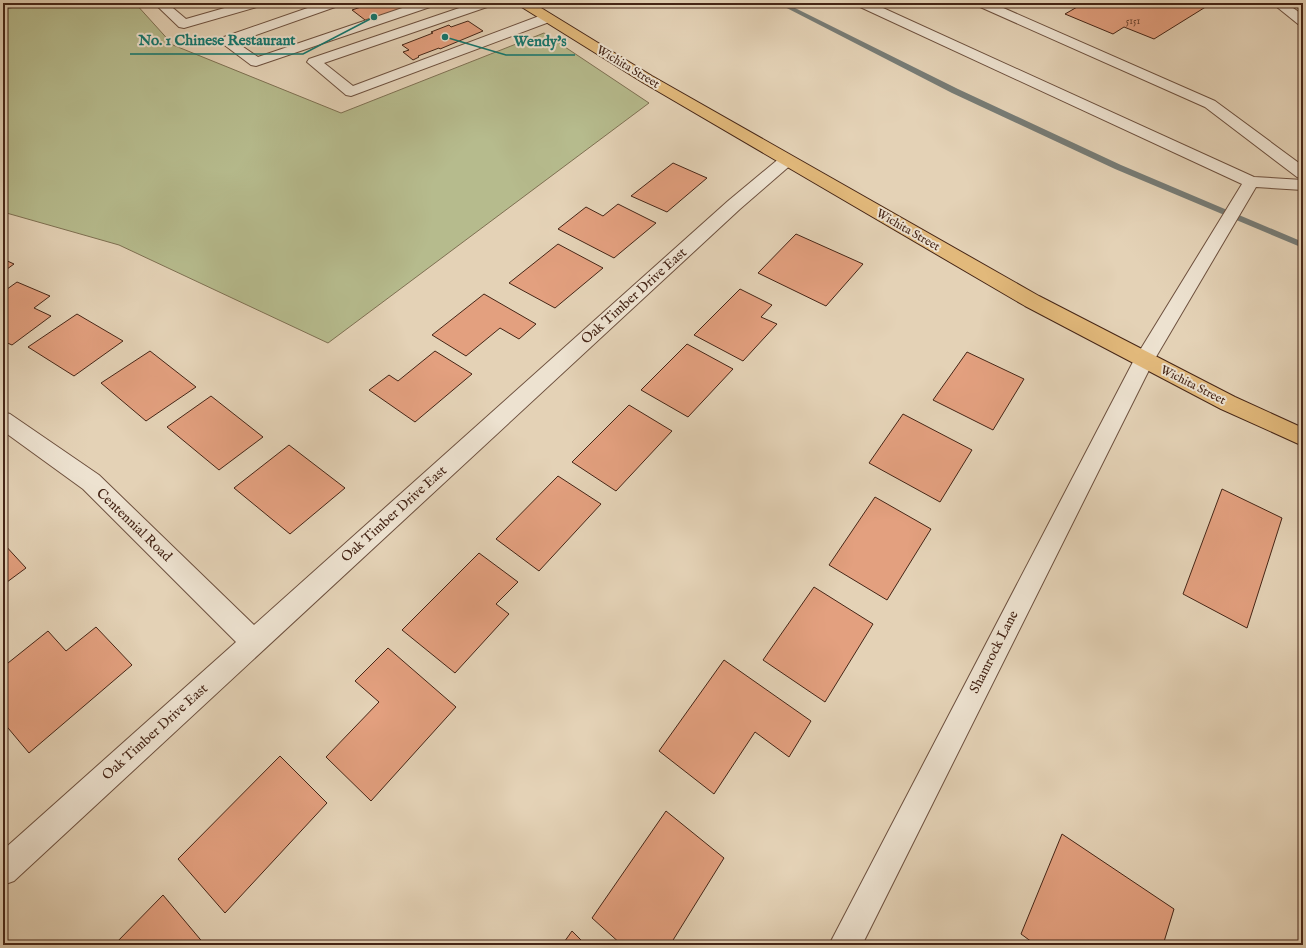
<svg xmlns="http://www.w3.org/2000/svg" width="1306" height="948" font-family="'IM FELL English',serif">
  <rect width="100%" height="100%" fill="#e4d2b6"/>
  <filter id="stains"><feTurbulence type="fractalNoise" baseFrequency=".005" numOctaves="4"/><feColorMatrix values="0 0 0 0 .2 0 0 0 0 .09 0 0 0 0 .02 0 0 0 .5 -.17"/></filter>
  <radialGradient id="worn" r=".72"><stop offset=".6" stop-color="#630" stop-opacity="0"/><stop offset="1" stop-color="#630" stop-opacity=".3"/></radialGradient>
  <!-- green -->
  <path fill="#b6bb8d" stroke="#7e7052" d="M3 3H135L173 45 341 113 544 33 649 103 328 343 119 245 3 212Z"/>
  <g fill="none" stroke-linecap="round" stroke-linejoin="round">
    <!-- stream -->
    <g fill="#777c76" fill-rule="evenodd">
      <path d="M22 3H36L3 10V6Z"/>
      <path d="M777 3H785L958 89 1121 165 1303 242V248L1115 169 952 93Z"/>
    </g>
  </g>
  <!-- building -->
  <g fill="#e3a07f" stroke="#452516">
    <path d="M212 3H230L216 7Z"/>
    <path d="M373 3H419L369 23 352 10Z"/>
    <path d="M1084 3H1212L1154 39 1124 27 1113 34 1065 14Z"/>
    <path d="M468 21 483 31 440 49 439 48 418 56 419 57 413 60 403 52 409 50 402 45 433 33 431 32 449 25 451 27Z"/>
    <path d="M673 163 707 178 667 212 631 196Z"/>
    <path d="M618 204 656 223 614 258 558 229 586 207 603 216Z"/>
    <path d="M796 234 863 264 826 306 758 273Z"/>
    <path d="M558 244 603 268 555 308 509 283Z"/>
    <path d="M3 259 14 264 3 272Z"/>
    <path d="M17 282 50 296 34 308 51 316 12 345 3 341V292Z"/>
    <path d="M740 289 772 305 761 317 777 324 743 361 694 335Z"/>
    <path d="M484 294 536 324 519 339 500 328 466 356 432 335Z"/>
    <path d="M77 314 123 341 74 376 28 347Z"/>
    <path d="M687 344 733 369 688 417 641 390Z"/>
    <path d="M150 351 196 387 146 421 101 383Z"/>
    <path d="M435 351 472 374 415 422 369 390 389 375 398 381Z"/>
    <path d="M967 352 1024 379 993 430 933 400Z"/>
    <path d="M211 396 263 437 219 470 167 427Z"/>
    <path d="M629 405 672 431 616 491 572 462Z"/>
    <path d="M903 414 972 450 940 502 869 463Z"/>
    <path d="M289 445 345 488 290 534 234 488Z"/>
    <path d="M558 476 601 504 539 571 496 539Z"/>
    <path d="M1222 489 1282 518 1247 628 1183 594Z"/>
    <path d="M875 497 931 529 887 600 829 565Z"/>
    <path d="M3 543 26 568 3 585Z"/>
    <path d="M479 553 518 582 496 604 509 614 455 673 402 630Z"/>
    <path d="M814 587 873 624 825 702 763 660Z"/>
    <path d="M96 627 132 665 29 753 3 722V667L48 631 66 651Z"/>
    <path d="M388 648 456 707 371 801 326 757 379 702 355 681Z"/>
    <path d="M724 660 811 721 789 757 755 732 714 794 659 751Z"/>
    <path d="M280 756 327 803 225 913 178 859Z"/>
    <path d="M666 811 724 858 670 945H622L592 918Z"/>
    <path d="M1062 834 1174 909 1163 945H1036L1021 934Z"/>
    <path d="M163 895 205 945H114Z"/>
    <path d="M572 931 586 945H562Z"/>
  </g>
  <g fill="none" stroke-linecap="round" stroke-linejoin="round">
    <defs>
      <g id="minor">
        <path d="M154 3H167L186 19 242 3H262L260 6 184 28 179 27Z"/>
        <path d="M322 3H340L338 6 236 42 258 57 417 3H435L433 6 256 66 251 65 219 41 221 38Z"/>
        <path d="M474 3H492L490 6 324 63 353 86 542 15H552L553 18 552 21 351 96 346 95 307 62 309 59Z"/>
        <path d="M856 3H872L1254 177 1303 180V190L1256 187 1153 362 862 945H829L1134 360 1242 184 858 6Z"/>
        <path d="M976 3H992L1215 101 1303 166V179L1297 177 1205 107 978 6Z"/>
        <path d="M1272 3H1286L1303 15V25L1298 24Z"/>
        <path d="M787 155 793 157 795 160 793 163 740 209 14 881 3 885V850L236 642 83 489 3 431V412L10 414 99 475 254 625 728 201 781 157Z"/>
      </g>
      <path id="major" d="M518 3H533L652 76 1039 296 1235 397 1303 428V446L1221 409 1025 306 642 82 520 6Z"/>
    </defs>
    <!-- minor casing -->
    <use href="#minor" stroke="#6d503e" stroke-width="2"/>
    <!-- major casing -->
    <use href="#major" stroke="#452516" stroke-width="2"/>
    <!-- minor -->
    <use href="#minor" fill="#ede2d0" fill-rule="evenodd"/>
    <!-- major -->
    <use href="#major" fill="#e2b97b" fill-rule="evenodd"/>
  </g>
  <g text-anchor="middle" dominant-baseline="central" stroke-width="4" stroke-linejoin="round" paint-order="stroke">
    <!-- far-number labels -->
    <g font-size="10" fill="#6c4430">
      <text x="1133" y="21">5151</text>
    </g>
    <!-- far-street labels -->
    <g font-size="12" fill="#452516" stroke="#ede2d0">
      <text transform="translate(628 67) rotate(31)">Wichita Street</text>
      <text transform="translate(908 230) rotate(30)">Wichita Street</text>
      <text transform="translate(1193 385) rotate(27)">Wichita Street</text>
    </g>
    <!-- street labels -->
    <g font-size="14" fill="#452516" stroke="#ede2d0">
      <text transform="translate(634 296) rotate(-42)">Oak Timber Drive East</text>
      <text transform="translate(394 514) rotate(-42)">Oak Timber Drive East</text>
      <text transform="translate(134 525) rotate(44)">Centennial Road</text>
      <text transform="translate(994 652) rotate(-63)">Shamrock Lane</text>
      <text transform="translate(155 732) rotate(-42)">Oak Timber Drive East</text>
    </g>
  </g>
  <!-- callouts -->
  <path fill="none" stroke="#0f766e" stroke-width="1.5" d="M374 17L303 54H130M445 37L506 55H575"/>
  <g fill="#0f766e" stroke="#ede2d0" stroke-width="1.5">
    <circle cx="374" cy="17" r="4"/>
    <circle cx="445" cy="37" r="4"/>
  </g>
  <g font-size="15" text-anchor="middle" font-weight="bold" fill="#0f766e" stroke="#ede2d0" stroke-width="4" stroke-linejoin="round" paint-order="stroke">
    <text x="217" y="45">No. 1 Chinese Restaurant</text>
    <text x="540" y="46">Wendy's</text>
  </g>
  <!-- margin -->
  <rect width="1306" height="948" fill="none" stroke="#e4d2b6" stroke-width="16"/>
  <rect x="4" y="4" width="1298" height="940" fill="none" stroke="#452516" stroke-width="2"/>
  <rect x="8" y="8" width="1290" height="932" fill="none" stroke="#452516"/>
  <rect width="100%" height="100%" filter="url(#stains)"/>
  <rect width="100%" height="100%" fill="url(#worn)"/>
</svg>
